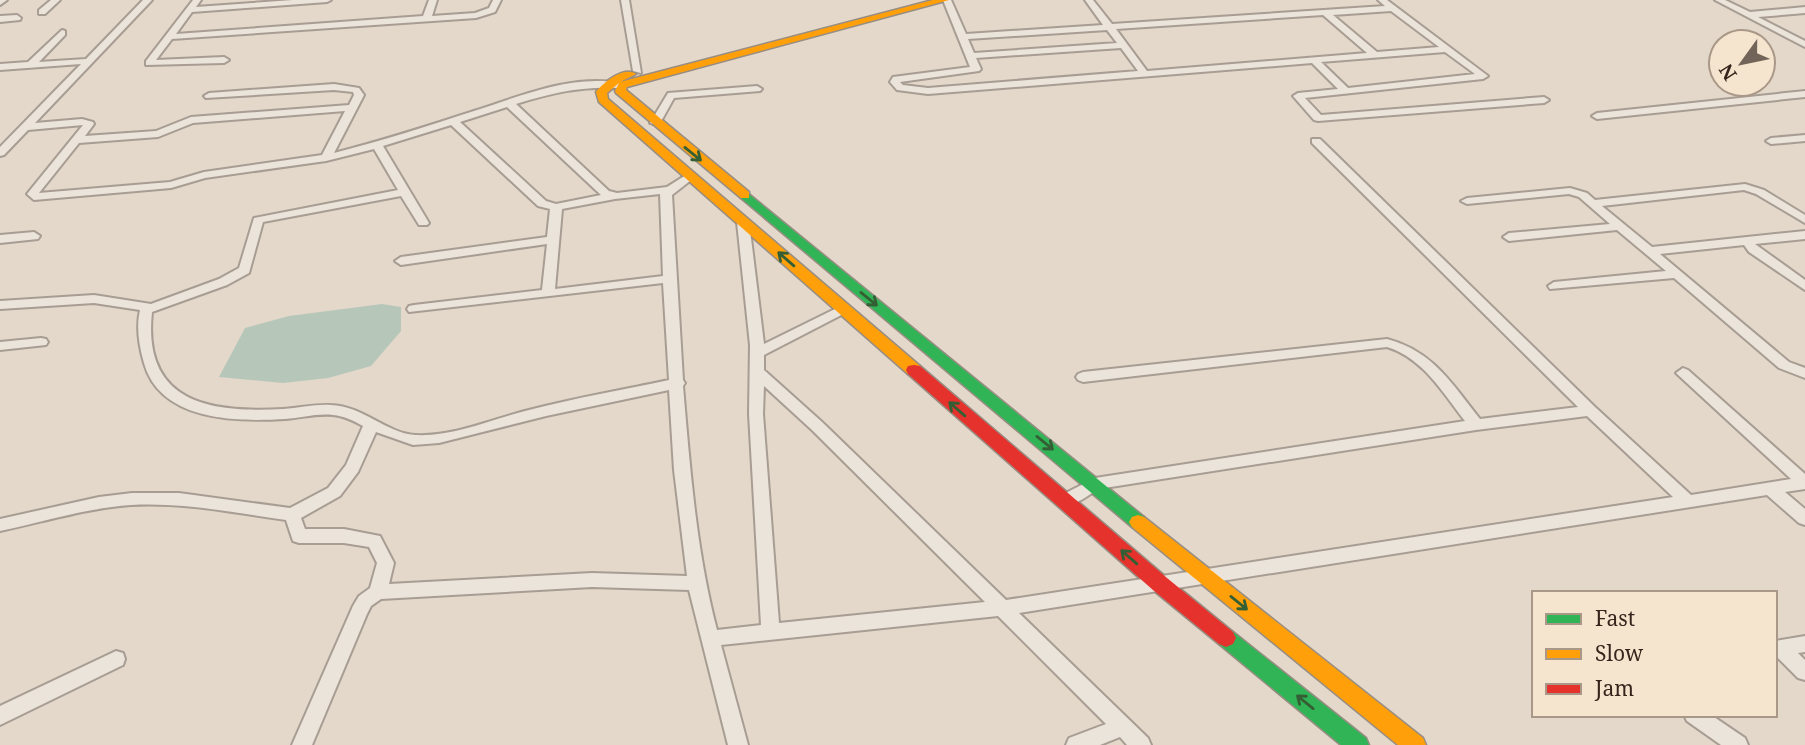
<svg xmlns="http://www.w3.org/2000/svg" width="1805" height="745" font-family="'Noto Serif',serif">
  <rect width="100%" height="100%" fill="#e3d8c9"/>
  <!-- water -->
  <path fill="#b6c7ba" d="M382 304 401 307V331L371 366 328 378 283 383 219 377 245 328 289 316Z"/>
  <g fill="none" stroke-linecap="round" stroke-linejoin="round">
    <defs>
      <g id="street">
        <path d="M0 0H7L0 5Z"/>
        <path d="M51 0H60L45 14H39V10Z"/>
        <path d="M143 0H152L35 123 82 119 93 122 94 124 85 136 156 131 191 117 349 105 354 95 353 92 334 90 206 98 204 96 209 93 334 84 359 88 364 95 334 153C381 141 428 126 474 111 521 96 571 74 621 83V87L618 88C581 86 551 93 516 104L609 191 617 193 667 187 686 175H694L695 177 672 195 683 380 685 383 683 386C690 468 696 550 717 630L761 625 749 414 750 345 737 222 743 219 749 222 764 344 839 307H849L851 310 764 355V370L822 422 1006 600 1673 497 1587 416 1476 430 1098 489C1087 496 1072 509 1058 505L1056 501 1058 497 1095 478 1465 421C1443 393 1423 358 1387 347L1083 382 1078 380 1076 377 1078 374 1083 372 1387 339C1433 351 1452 384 1480 419L1578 407 1312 143V139H1320L1595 407 1691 495 1791 479 1676 373 1683 368 1688 370 1805 474V489L1785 492 1805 509V525L1799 523 1767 495 1019 613 1148 738 1151 745H1127L1120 737 1100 745H1066L1069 738 1106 724 998 616 721 645 748 745H728L689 590 592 587 381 599 371 606 367 614 312 745H292L353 606 359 596 370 588 377 563 369 547 344 543H299L293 541 286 520C235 513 183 502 131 505 87 508 43 522 0 531V519L99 497 132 493H179L290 508 328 488 346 465 363 426C354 421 344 416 333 415 317 413 301 418 285 419 236 422 160 421 144 363 139 346 136 327 140 310L94 303 0 309V301L94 295 151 304 219 279 239 268 254 218 398 190 374 149 326 161 205 178 171 188 34 200 27 194 83 125 28 130 4 155 0 156V147L81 64 0 70V64L28 62 62 30 65 31V35L39 62 86 59ZM507 107 601 195 556 204 546 201 460 122ZM345 111 322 155 204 172 170 182 39 193 79 143 158 137 193 123ZM451 125 538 206 550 209 547 237 401 257 395 261 401 265 547 244 542 290 414 305 409 306 407 309 409 312 663 283 669 380C622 390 575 398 529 410 492 419 453 437 415 435 386 433 363 406 331 405 315 404 299 408 283 409 212 413 142 404 152 312L227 285 249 273 263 222 401 196 419 225H427L429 223 383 146ZM660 194 663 276 555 289 562 209 615 199ZM764 386 812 430 985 602 779 623 763 414ZM669 390 674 470 687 576 592 573 389 584 394 563 380 536 344 529H305L301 518 340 496 358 472 376 432 413 445 439 443 546 416Z"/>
        <path d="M193 0H201L196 7 293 0H331L327 2 192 12 176 34 423 16 429 0H437L432 16 475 13 489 8 493 0H501L495 12 476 18 172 39 156 60 224 57 229 60 224 63 146 65V61Z"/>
        <path d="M621 0H629L641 73 633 71Z"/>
        <path d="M943 0H951L966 34 1103 25 1085 0H1093L1112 24 1385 6 1378 0H1387L1488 76 1483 79 1305 98 1321 115 1544 97 1549 100 1544 103 1318 121 1314 120 1293 96 1298 93 1338 89 1312 63 928 94 897 90 890 82 893 77 970 67ZM1391 11 1439 47 1377 52 1333 15ZM1323 15 1367 53 1147 71 1116 29ZM1107 30 1117 43 974 53 968 39ZM1121 48 1138 71 928 88 903 85 900 82 979 71 981 69 976 58ZM1445 52 1475 74 1348 88 1321 62Z"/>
        <path d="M1715 0H1725L1750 12 1805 7V13L1758 17 1805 41V47Z"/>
        <path d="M17 15 21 18 20 20 0 22V16Z"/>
        <path d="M757 86 762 89 760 91 674 98 659 125 650 123 668 93Z"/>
        <path d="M1805 91V97L1597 119 1592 116 1597 113Z"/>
        <path d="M1805 135V141L1771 144 1766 141 1771 138Z"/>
        <path d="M1745 184 1764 190 1805 215V223L1756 194 1744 190 1602 206 1652 247 1805 231V239L1755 244 1805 280V290L1749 252 1744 245 1660 254 1789 362 1805 368V378L1779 368 1674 278 1550 289 1548 286 1554 282 1666 271 1617 230 1509 241 1503 237 1509 233 1610 224 1579 197 1569 194 1467 204 1461 201 1467 198 1570 188 1587 193 1595 200Z"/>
        <path d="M34 232 40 236 38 239 0 243V235Z"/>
        <path d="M41 338 46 339 48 342 46 345 0 350V342Z"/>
        <path d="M1805 636V652L1798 653 1805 660V680L1798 678 1775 655V641Z"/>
        <path d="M116 651 123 653 125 659 123 665 0 725V706Z"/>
        <path d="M1684 715H1711L1745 738 1748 745H1721L1687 721Z"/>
      </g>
      <g id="fast">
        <path d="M745 191 1144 517 1147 522 1144 527 1138 529 1132 527 741 198 739 195Z"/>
        <path d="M1226 629 1233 632 1366 738 1369 745H1341L1219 644 1216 638 1219 632Z"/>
      </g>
      <g id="slow">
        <path d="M933 0H949L627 87 626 90 749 192V198H741L616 93 615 91 619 83 607 93 608 99 920 366 922 370 920 374H908L599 102 596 92C604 82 624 66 636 74L620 82Z"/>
        <path d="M1138 515 1144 517 1423 738 1426 745H1398L1132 527 1129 522 1132 517Z"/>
      </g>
      <path id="jam" d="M914 365 920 366 1167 578 1233 632 1236 638 1233 644 1226 647 1219 644 1153 590 908 374 906 370 908 366Z"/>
    </defs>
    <!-- street casing -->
    <use href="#street" stroke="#a89d93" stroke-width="4"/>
    <!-- fast casing -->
    <use href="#fast" stroke="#988d83" stroke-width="3"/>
    <!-- slow casing -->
    <use href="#slow" stroke="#988d83" stroke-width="3"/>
    <!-- jam casing -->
    <use href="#jam" stroke="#988d83" stroke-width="3"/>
    <!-- street -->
    <use href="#street" fill="#ebe4db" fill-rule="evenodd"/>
    <!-- fast -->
    <use href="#fast" fill="#30b455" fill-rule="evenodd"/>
    <!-- slow -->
    <use href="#slow" fill="#ff9f0a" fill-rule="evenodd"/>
    <!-- jam -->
    <use href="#jam" fill="#e5322d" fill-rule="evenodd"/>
  </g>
  <!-- one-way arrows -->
  <defs><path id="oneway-shaft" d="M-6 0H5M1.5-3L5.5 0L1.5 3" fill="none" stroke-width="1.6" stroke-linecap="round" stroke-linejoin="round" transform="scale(1.75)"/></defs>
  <g stroke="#345e33">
    <use href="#oneway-shaft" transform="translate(693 154) rotate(39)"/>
    <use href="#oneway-shaft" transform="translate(786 259) rotate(-139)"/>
    <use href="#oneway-shaft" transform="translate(869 299) rotate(39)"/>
    <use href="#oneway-shaft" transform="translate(957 409) rotate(-139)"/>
    <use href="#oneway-shaft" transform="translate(1045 443) rotate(39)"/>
    <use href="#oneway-shaft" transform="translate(1129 557) rotate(-139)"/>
    <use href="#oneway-shaft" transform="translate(1239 603) rotate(39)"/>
    <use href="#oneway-shaft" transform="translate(1305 702) rotate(-141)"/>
  </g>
  <!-- legend -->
  <rect x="1532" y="591" width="245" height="126" fill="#f6e5ce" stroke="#a99887" stroke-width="2"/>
  <rect x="1546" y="614" width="35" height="10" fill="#30b455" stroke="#a99887" stroke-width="2"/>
  <text x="1595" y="626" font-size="21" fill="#36251c">Fast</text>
  <rect x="1546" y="649" width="35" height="10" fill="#ff9f0a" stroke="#a99887" stroke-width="2"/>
  <text x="1595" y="661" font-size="21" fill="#36251c">Slow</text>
  <rect x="1546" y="684" width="35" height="10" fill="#e5322d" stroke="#a99887" stroke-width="2"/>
  <text x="1595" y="696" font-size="21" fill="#36251c">Jam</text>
  <!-- north arrow -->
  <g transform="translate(1742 63) rotate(237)"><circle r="33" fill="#f6e5ce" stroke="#a99887" stroke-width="2"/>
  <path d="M0-5L12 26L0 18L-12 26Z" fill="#736459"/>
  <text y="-10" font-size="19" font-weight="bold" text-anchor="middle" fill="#36251c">N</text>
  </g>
</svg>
